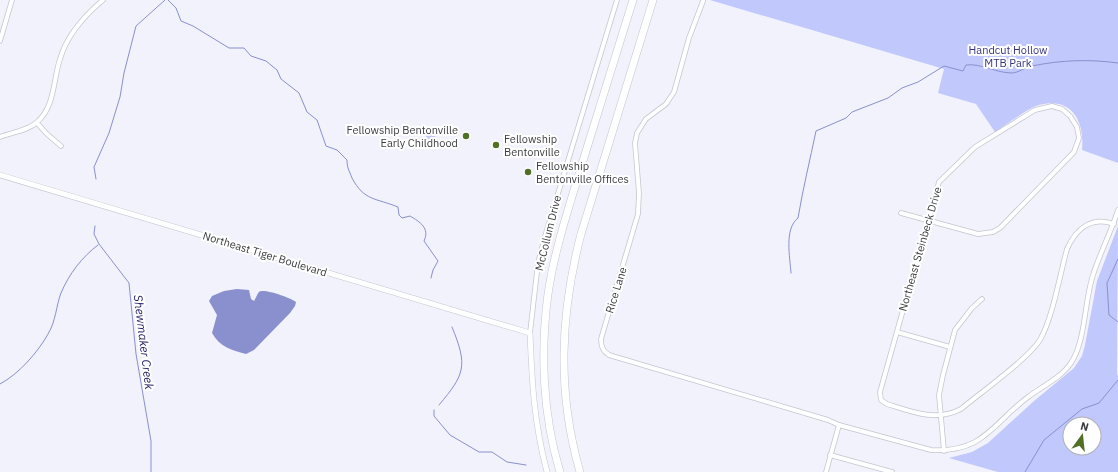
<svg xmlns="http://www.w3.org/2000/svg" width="1118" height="472" font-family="'IBM Plex Sans',sans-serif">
  <rect width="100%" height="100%" fill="#f1f2fb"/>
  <!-- green -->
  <g fill="#c1c8fb" fill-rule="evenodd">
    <path d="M710 0H1118V163L1082 150C1085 122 1072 96 1039 105 1028 108 1006 125 995 132L976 104 938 93 944 69Z"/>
    <path d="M425 131 436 134 433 145 424 134Z"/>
    <path d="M1118 226 1117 374 1118 376V472H998L949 458 972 452 988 443 1034 401 1074 368 1082 356 1085 345 1097 281ZM1070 424H1094V448H1070Z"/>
  </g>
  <!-- water -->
  <path fill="#8990cd" d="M237 289 249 290 251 299 254 301C256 298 257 294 259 292 263 288 291 298 296 302L295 306 290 313 254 350 246 354C231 350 220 347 212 333L217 315 209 301 212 296 224 291Z"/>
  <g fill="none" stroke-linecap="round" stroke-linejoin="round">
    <!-- stream -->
    <g stroke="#8990cd" stroke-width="1">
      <path d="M168 0 176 8 181 21 193 26 229 48H244L251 56 266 61 277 70 281 79 299 93 307 112 317 120 326 146 337 150 347 160C347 168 349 170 352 178 364 201 376 198 398 207L399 215 402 218 410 216C420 222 430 228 424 241L438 261 433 270 431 278"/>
      <path d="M96 179 94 167 109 133 120 97 124 73 136 26 165 0"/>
      <path d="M95 226 94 234 99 244 129 283 136 354 151 441V472"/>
      <path d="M1118 259 1107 283 1109 315 1118 322"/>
      <path d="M791 273C790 257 784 229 798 218 803 188 810 160 816 131L846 118 852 112 888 98 902 88 918 82 944 66 963 71 966 65C981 63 996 73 1012 73 1018 73 1025 67 1032 66 1061 60 1089 59 1118 63"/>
      <path d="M0 384C19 374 38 352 48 334 56 321 56 306 61 293 69 274 82 257 98 245"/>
      <path d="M439 405C465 374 468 366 452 327"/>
      <path d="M434 410V416L450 435 479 452H492L507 462 526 465"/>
      <path d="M1025 472 1044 440 1082 409 1099 403 1118 380"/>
    </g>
    <defs>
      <g id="minor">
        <path d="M703 1 689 38 674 92 666 104 646 119 637 133 635 143 639 193 638 214 601 339C601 347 603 351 609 355L828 420 839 425 931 450C984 453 992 424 1028 397 1041 387 1062 377 1071 363 1086 340 1084 302 1093 275 1100 253 1111 232 1118 210"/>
        <path d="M0 41 12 0"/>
        <path d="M37 123 47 134 61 146"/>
        <path d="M0 137C12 132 28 131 37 122 55 107 53 80 60 59 67 35 84 16 103 0"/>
        <path d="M901 213 978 234 993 232 1000 228 1074 152 1079 138 1077 127 1070 116 1062 109 1052 106 1035 110 975 147 939 182 880 392 881 400 887 404C912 412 936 422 961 409 980 393 1031 357 1041 338 1053 316 1060 274 1067 249 1076 229 1091 216 1114 224"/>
        <path d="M897 332 950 347"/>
        <path d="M530 333 538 263 546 233 617 0"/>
        <path d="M944 451 939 395 943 375 955 330 972 308 982 299"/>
        <path d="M830 455 892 472"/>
        <path d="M826 472 839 425"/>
      </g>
      <path id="tertiary" d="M0 175 530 333C532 383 534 423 547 472"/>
      <g id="motorway">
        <path d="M560 472C543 416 540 353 548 294 555 246 572 198 586 151 602 101 617 50 633 0"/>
        <path d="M580 472C557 392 560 315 581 234L653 0"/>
      </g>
    </defs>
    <!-- minor casing -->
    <use href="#minor" stroke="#c4c5ce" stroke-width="5.5"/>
    <!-- tertiary casing -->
    <use href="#tertiary" stroke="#c4c5ce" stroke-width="6"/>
    <!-- motorway casing -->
    <use href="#motorway" stroke="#c4c5ce" stroke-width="8"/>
    <!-- minor -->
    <use href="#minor" stroke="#fff" stroke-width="4"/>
    <!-- tertiary -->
    <use href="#tertiary" stroke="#fff" stroke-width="5"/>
    <!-- motorway -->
    <use href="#motorway" stroke="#fff" stroke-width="7"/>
  </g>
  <!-- markers -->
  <g fill="#517025" stroke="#fff" stroke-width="1.5">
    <circle cx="466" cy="136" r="4"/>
    <circle cx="496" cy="145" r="4"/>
    <circle cx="528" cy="172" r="4"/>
  </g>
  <g text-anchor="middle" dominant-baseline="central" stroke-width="4" stroke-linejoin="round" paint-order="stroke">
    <!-- park labels -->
    <g font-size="11" fill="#35357f" stroke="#fff">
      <text x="1008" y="50">Handcut Hollow<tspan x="1008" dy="13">MTB Park</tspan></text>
    </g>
    <!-- poi labels -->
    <g font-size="11" fill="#3c3c40" stroke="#fff" text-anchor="start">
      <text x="458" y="130" text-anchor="end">Fellowship Bentonville<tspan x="458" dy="13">Early Childhood</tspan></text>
      <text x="504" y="139">Fellowship<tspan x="504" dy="13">Bentonville</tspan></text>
      <text x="536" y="166">Fellowship<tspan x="536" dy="13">Bentonville Offices</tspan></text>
    </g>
    <!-- street labels -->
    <g font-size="11" fill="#3c3c40" stroke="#fff">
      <text transform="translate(548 233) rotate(-76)">McCollum Drive</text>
      <text transform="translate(920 249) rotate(-74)">Northeast Steinbeck Drive</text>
      <text transform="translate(265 254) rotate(17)">Northeast Tiger Boulevard</text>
      <text transform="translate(616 290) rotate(-73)">Rice Lane</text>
    </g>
    <!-- water labels -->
    <g font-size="12" font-style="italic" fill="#252168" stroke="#fff">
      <text transform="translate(144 342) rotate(83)">Shewmaker Creek</text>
    </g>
  </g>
  <!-- north arrow -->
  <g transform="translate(1082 436) rotate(15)"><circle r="19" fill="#ffffff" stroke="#b1b1b3"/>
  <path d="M0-3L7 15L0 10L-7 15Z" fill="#517025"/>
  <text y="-6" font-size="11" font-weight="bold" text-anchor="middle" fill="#3c3c40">N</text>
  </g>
</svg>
